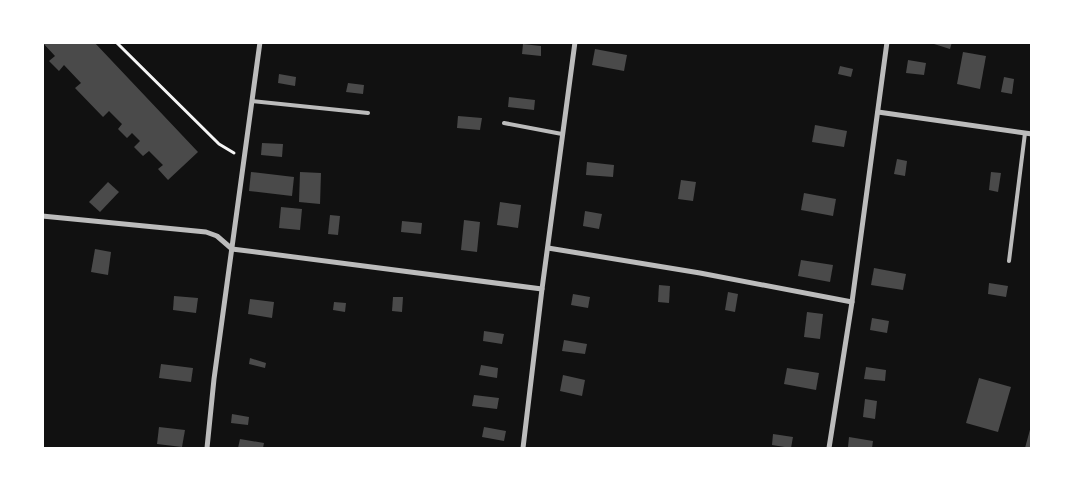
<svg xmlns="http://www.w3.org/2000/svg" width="1074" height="491" font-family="'PT Sans Narrow',sans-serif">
  <rect width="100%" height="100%" fill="#111"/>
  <!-- building -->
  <g fill="#4a4a4a">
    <path d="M42 42H94L198 152 168 180 158 169 163 165 149 151 143 156 134 147 140 141 132 133 127 138 118 129 122 124 109 111 103 117 75 88 81 83 64 65 59 71 49 61 55 56Z"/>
    <path d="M934 42H952L950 49 934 44Z"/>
    <path d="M523 44 541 46V56L522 54Z"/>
    <path d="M595 49 627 55 624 71 592 65Z"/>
    <path d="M963 52 986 56 980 89 957 84Z"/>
    <path d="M908 60 926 63 924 75 906 73Z"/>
    <path d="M840 66 853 69 851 77 838 74Z"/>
    <path d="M279 74 296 77 295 86 278 83Z"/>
    <path d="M1004 77 1014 79 1012 94 1001 92Z"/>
    <path d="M348 83 364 85 363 94 346 92Z"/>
    <path d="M509 97 535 100 534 110 508 107Z"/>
    <path d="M458 116 482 118 480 130 457 128Z"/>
    <path d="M815 125 847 131 844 147 812 142Z"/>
    <path d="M262 143 283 144 282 157 261 155Z"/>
    <path d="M897 159 907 161 905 176 894 174Z"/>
    <path d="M587 162 614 165 613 177 586 175Z"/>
    <path d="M251 172 294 177 292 196 249 191Z"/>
    <path d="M300 172 321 173 320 204 299 202Z"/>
    <path d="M991 172 1001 173 998 192 989 190Z"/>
    <path d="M681 180 696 182 693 201 678 199Z"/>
    <path d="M108 182 119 192 100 212 89 202Z"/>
    <path d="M804 193 836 199 833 216 801 210Z"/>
    <path d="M500 202 521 205 518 228 497 225Z"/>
    <path d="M281 207 302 209 300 230 279 228Z"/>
    <path d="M585 211 602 214 599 229 583 226Z"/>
    <path d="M330 215 340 216 338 235 328 234Z"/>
    <path d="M464 220 480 222 477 252 461 250Z"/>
    <path d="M402 221 422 223 421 234 401 232Z"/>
    <path d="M95 249 111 252 108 275 91 272Z"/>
    <path d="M801 260 833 265 830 282 798 276Z"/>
    <path d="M874 268 906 274 903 290 871 285Z"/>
    <path d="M989 283 1008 286 1006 297 988 294Z"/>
    <path d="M659 285 670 286 669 303 658 302Z"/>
    <path d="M728 292 738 294 735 312 725 310Z"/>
    <path d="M573 294 590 297 588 308 571 305Z"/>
    <path d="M174 296 198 298 196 313 173 310Z"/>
    <path d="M393 297H403L402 312 392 311Z"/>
    <path d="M250 299 274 302 272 318 248 314Z"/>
    <path d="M334 302 346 303 345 312 333 310Z"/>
    <path d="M807 312 823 314 820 339 804 337Z"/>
    <path d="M872 318 889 321 887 333 870 330Z"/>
    <path d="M484 331 504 334 502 344 483 341Z"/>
    <path d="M564 340 587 344 585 354 562 351Z"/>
    <path d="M250 358 266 363 265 368 249 364Z"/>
    <path d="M161 364 193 368 191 382 159 378Z"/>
    <path d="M481 365 498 368 497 378 479 375Z"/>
    <path d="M866 367 886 370 885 381 864 379Z"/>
    <path d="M787 368 819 373 816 390 784 384Z"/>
    <path d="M563 375 585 380 582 396 560 391Z"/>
    <path d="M979 378 1011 387 998 432 966 423Z"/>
    <path d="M474 395 499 398 497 409 472 406Z"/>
    <path d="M865 399 877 401 875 419 863 417Z"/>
    <path d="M232 414 249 417 248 425 231 423Z"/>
    <path d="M1031 426 1032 448H1025Z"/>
    <path d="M159 427 185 430 182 447 157 444Z"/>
    <path d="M484 427 506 431 504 441 482 437Z"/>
    <path d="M773 434 793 437 791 448 772 445Z"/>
    <path d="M849 437 873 441 872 448 848 447Z"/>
    <path d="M240 439 264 443 263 448H238Z"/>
  </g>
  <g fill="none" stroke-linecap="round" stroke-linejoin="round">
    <!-- path -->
    <path stroke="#f5f5f5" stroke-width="3" d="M116 42 219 144 234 153"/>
    <!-- service -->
    <g stroke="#bcbcbc" stroke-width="4">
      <path d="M252 101 368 113"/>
      <path d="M504 123 562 134"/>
      <path d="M1009 261 1025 133"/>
    </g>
    <!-- minor -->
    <g stroke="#bcbcbc" stroke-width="5">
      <path d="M878 112 1032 134"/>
      <path d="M42 216 206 232 217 236 232 249 542 289"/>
      <path d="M548 248 700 273 852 302"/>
      <path d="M207 448 214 379 260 42"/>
      <path d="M523 448 542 289 575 42"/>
      <path d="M829 448 852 302 887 42"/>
    </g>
  </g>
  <!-- border -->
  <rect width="1074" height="491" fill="none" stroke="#ffffff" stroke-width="88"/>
</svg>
